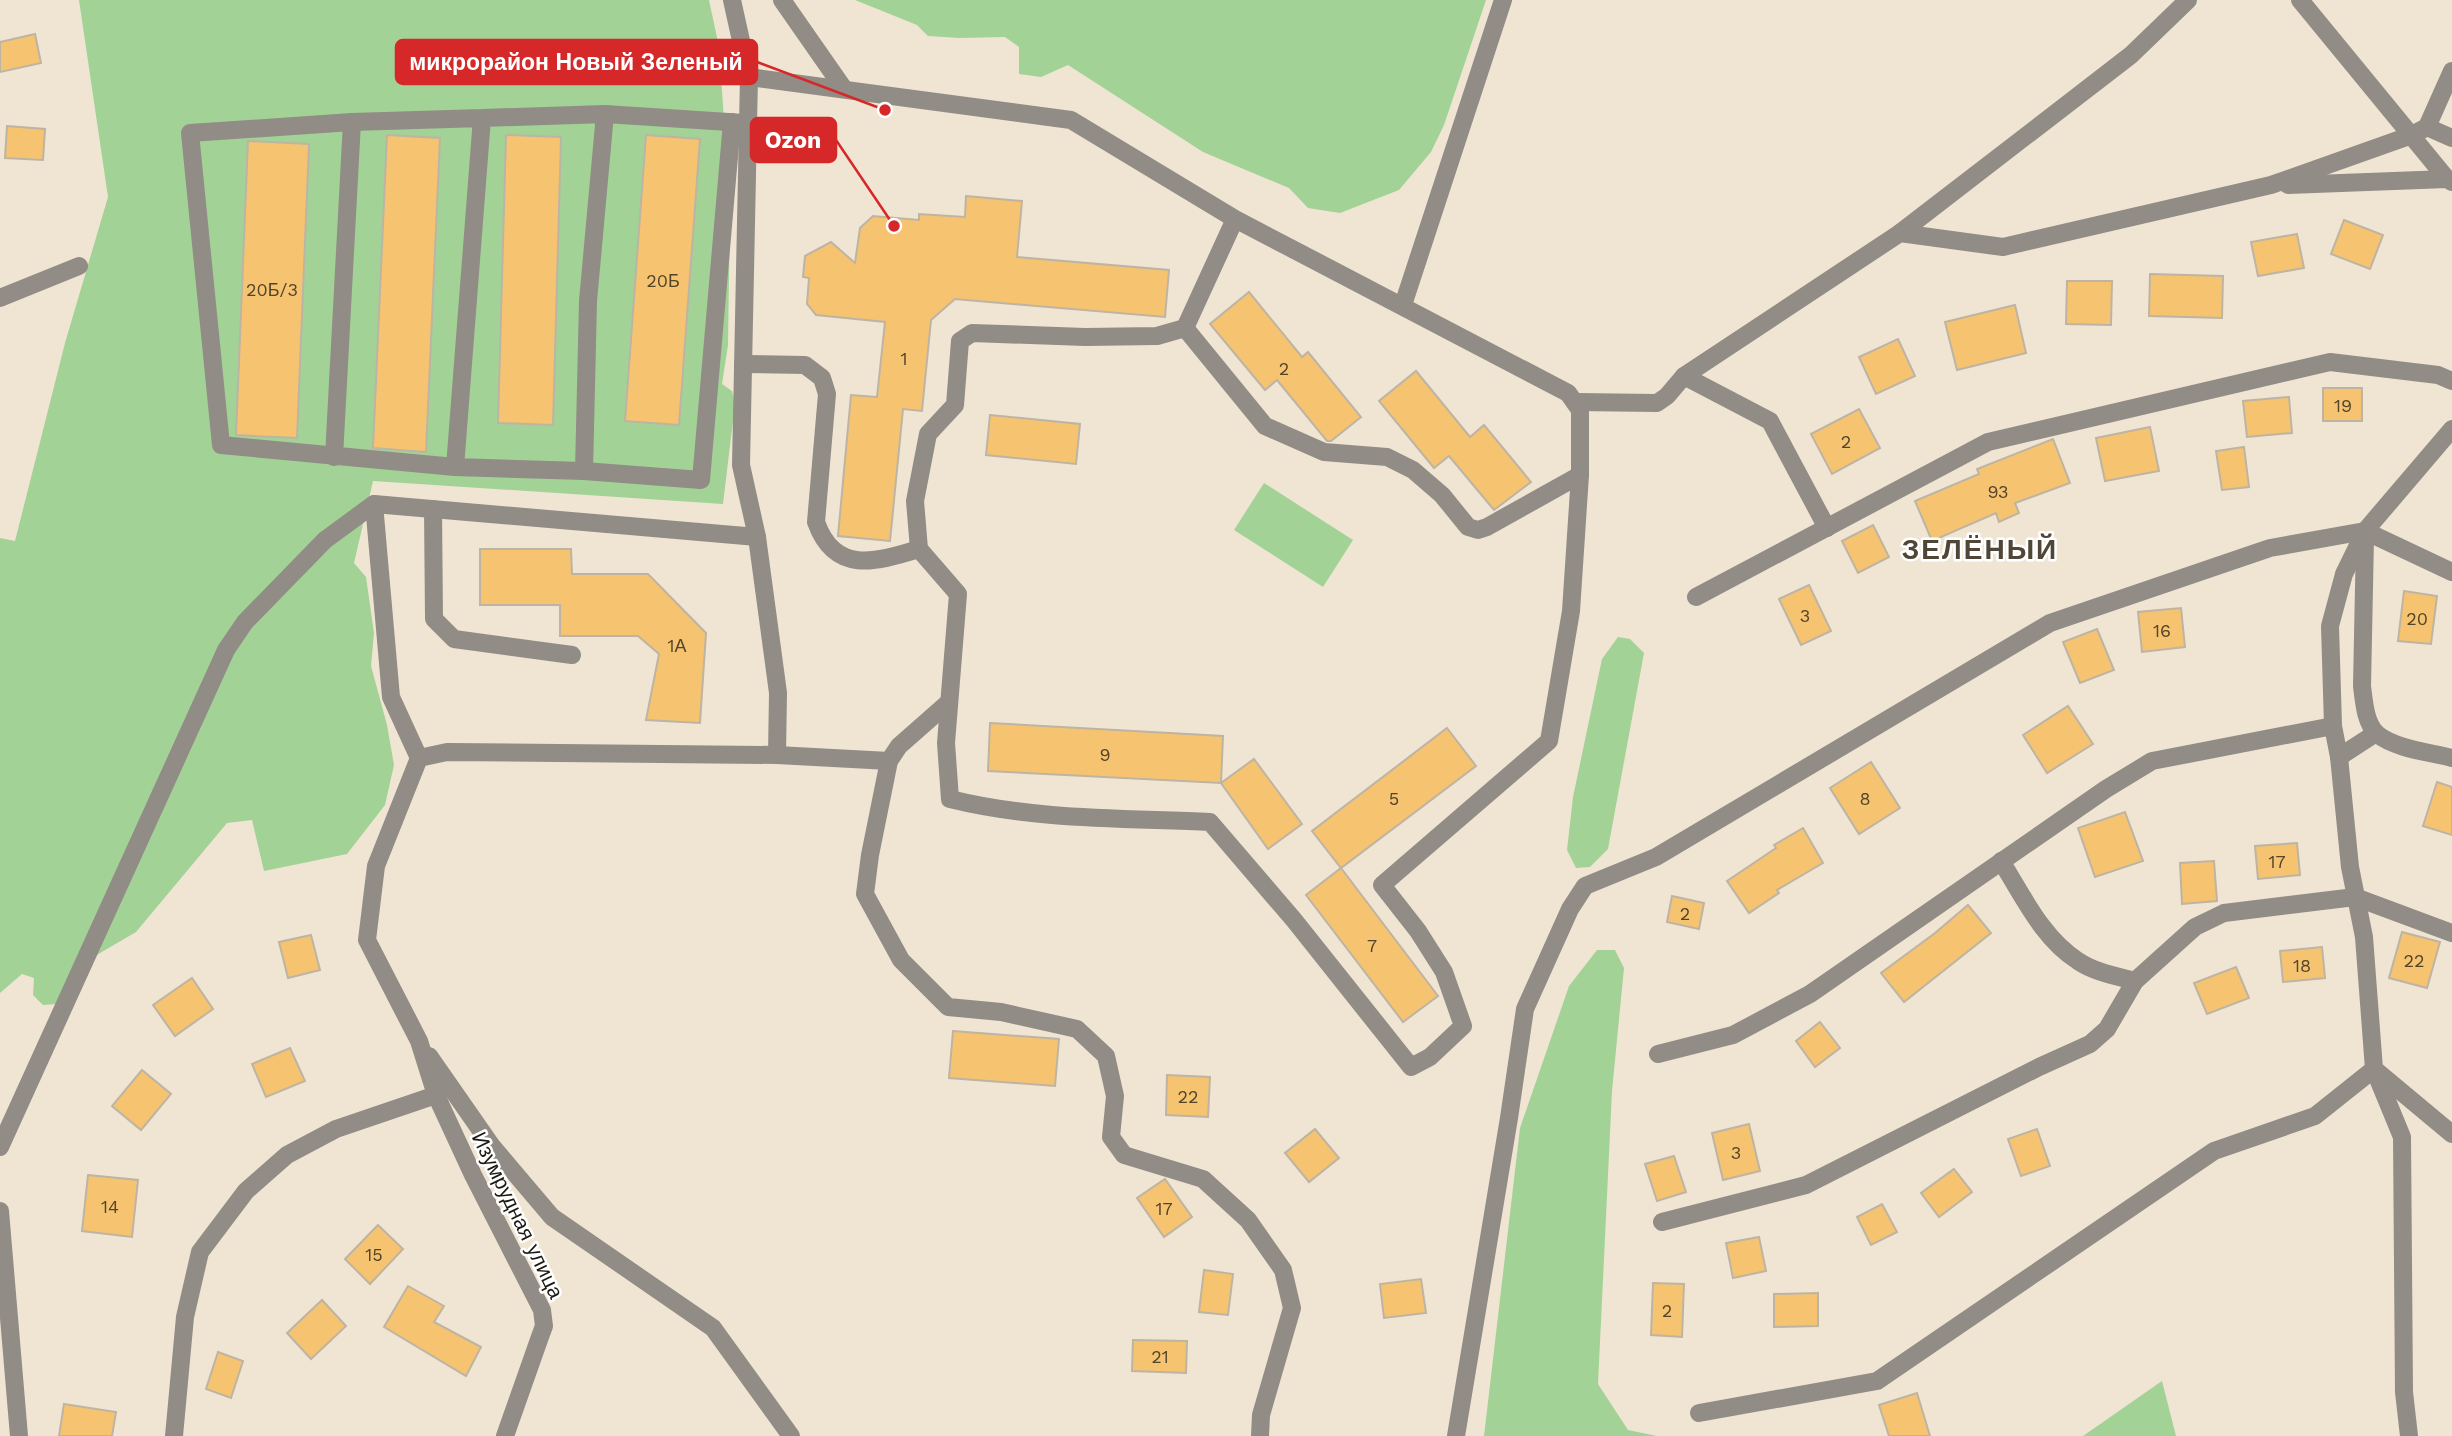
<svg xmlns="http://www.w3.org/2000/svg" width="2452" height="1436" font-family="'Work Sans',sans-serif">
  <rect width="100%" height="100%" fill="#f0e5d3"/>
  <!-- green -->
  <g fill="#a2d296">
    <path d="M79 0H709L719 47 730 208 728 345 722 384 732 391 735 404 723 504 373 481 354 563 366 577 374 633 371 666 387 725 394 765 385 805 347 854 264 871 252 820 227 823 136 932 83 963 57 1004 43 1005 33 995 34 978 22 974 0 993V538L15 541 65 343 108 197Z"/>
    <path d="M855 0H1486L1444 125 1431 152 1399 190 1340 213 1308 208 1289 188 1203 152 1068 65 1041 77 1019 74V47L1005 37 959 38 928 36 917 25Z"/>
    <path d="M1264 483 1353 540 1323 587 1234 530Z"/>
    <path d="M1618 637 1630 639 1644 653 1608 849 1590 867 1576 868 1567 850 1573 797 1602 659Z"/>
    <path d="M1597 950H1615L1624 968 1612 1091 1598 1384 1628 1430 1657 1436H1484L1520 1128 1569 986Z"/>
    <path d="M2162 1381 2176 1436H2083Z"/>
  </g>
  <!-- building -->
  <g fill="#f6c471" stroke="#beb4a3" stroke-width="2">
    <path d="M35 34 41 63 0 72V42Z"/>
    <path d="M7 126 45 129 43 160 5 158Z"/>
    <path d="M387 135 440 138 426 452 373 448Z"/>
    <path d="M506 135 561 137 553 425 498 423Z"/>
    <path d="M646 135 700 139 679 425 625 421Z"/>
    <path d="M248 141 309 144 297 438 236 435Z"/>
    <path d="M966 196 1022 201 1017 257 1169 270 1165 317 955 299 931 320 922 411 903 409 890 541 838 536 851 395 877 397 885 322 816 315 807 304 809 278 803 277 805 256 831 242 855 263 860 228 873 216 919 220V214L965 217Z"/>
    <path d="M2344 220 2383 235 2370 269 2331 254Z"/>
    <path d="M2297 234 2304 268 2258 276 2251 242Z"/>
    <path d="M2150 274 2223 276 2222 318 2149 316Z"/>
    <path d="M2067 281H2112L2111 325 2066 324Z"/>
    <path d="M1249 292 1302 357 1308 352 1361 417 1331 441H1327L1277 380 1265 390 1210 324Z"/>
    <path d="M2015 305 2026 353 1957 370 1945 322Z"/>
    <path d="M1898 339 1915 376 1876 394 1859 357Z"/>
    <path d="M1416 371 1470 437 1484 425 1531 482 1494 510 1449 456 1434 468 1379 401Z"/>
    <rect x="2323" y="388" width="39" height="33"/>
    <path d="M2289 397 2292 433 2247 437 2243 401Z"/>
    <path d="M1859 409 1880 448 1832 474 1811 434Z"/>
    <path d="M990 415 1080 424 1076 464 986 455Z"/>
    <path d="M2150 427 2159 471 2105 481 2096 438Z"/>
    <path d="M2053 439 2070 483 2015 503 2019 513 1999 522 1996 513 1932 541 1915 501 1979 474 1977 469Z"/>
    <path d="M2244 447 2249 487 2222 490 2216 451Z"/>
    <path d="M1873 525 1889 557 1858 573 1842 541Z"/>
    <path d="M480 549H571L572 574H648L706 633 700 723 646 720 659 654 638 636H560V605H480Z"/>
    <path d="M1809 585 1831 631 1801 645 1779 599Z"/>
    <path d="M2404 591 2437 596 2431 644 2398 641Z"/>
    <path d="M2181 608 2185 647 2142 652 2138 612Z"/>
    <path d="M2097 629 2114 670 2080 683 2063 642Z"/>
    <path d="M2068 706 2093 744 2047 773 2023 735Z"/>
    <path d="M990 723 1223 736 1221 783 988 771Z"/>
    <path d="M1447 728 1476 766 1341 868 1312 831Z"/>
    <path d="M1254 759 1302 824 1268 849 1221 783Z"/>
    <path d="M1871 762 1900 808 1859 834 1830 788Z"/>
    <path d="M2437 782 2452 787V835L2423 826Z"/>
    <path d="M2125 812 2143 861 2095 877 2078 828Z"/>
    <path d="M1803 828 1823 863 1777 890 1779 893 1749 913 1727 881 1776 848 1774 845Z"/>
    <path d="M2297 843 2300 875 2258 879 2255 846Z"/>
    <path d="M2214 861 2217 901 2182 904 2180 863Z"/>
    <path d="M1341 868 1438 996 1403 1022 1306 895Z"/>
    <path d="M1672 896 1704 903 1699 929 1667 922Z"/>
    <path d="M1968 905 1991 933 1904 1002 1881 973 1935 933Z"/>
    <path d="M2402 932 2440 942 2427 988 2389 978Z"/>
    <path d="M311 935 320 970 288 978 279 942Z"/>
    <path d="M2322 947 2325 978 2283 982 2280 951Z"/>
    <path d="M2236 967 2249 998 2207 1014 2194 983Z"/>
    <path d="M192 978 213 1009 175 1036 153 1005Z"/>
    <path d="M1820 1022 1840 1048 1815 1067 1796 1041Z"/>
    <path d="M953 1031 1059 1039 1055 1086 949 1078Z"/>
    <path d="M290 1048 305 1081 266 1097 252 1064Z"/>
    <path d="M142 1070 171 1094 141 1130 112 1106Z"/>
    <path d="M1167 1075 1210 1077 1208 1117 1166 1115Z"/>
    <path d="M1749 1124 1760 1171 1723 1180 1712 1133Z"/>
    <path d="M1315 1129 1339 1158 1309 1182 1285 1153Z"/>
    <path d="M2037 1129 2050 1166 2021 1176 2008 1139Z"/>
    <path d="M1674 1156 1686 1192 1657 1201 1645 1164Z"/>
    <path d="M1954 1169 1972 1192 1939 1217 1921 1193Z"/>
    <path d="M88 1175 138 1180 132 1237 82 1231Z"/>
    <path d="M1165 1179 1192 1217 1164 1237 1137 1198Z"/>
    <path d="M1882 1204 1897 1232 1871 1245 1857 1217Z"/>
    <path d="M378 1225 403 1249 370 1284 345 1259Z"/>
    <path d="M1759 1237 1766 1271 1733 1278 1726 1243Z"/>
    <path d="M1204 1270 1233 1274 1228 1315 1199 1312Z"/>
    <path d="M1421 1279 1426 1313 1384 1318 1380 1284Z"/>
    <path d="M1653 1283 1684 1284 1682 1337 1651 1335Z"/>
    <path d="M408 1286 444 1306 434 1322 481 1347 466 1376 384 1327Z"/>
    <path d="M1818 1293V1326L1774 1327V1294Z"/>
    <path d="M322 1300 346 1326 311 1359 287 1333Z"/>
    <path d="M1133 1340 1187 1341 1186 1373 1132 1371Z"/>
    <path d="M218 1352 243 1361 231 1398 206 1389Z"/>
    <path d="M1917 1393 1930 1436H1889L1879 1405Z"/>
    <path d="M64 1404 116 1412 112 1436H59Z"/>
  </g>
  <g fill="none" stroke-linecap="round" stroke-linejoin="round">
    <!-- minor -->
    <g stroke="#918c85" stroke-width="18">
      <path d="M732 0 749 77 741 465 757 537 778 693 777 755"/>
      <path d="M782 0 844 89"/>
      <path d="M2300 0 2447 179"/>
      <path d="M749 77 1071 120 1235 219 1568 393 1580 410V475L1571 611 1549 741 1382 885 1418 931 1444 972 1463 1026 1430 1057 1411 1067 1294 920 1210 822C1123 818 1034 820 950 799L946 743 958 594 919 549 915 501 928 434 955 405 960 341 972 333 1085 337 1157 336 1185 328 1235 219"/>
      <path d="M605 114 744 123"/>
      <path d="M2427 127 2452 138"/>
      <path d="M2288 185 2447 179 2452 182"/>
      <path d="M1900 233 2131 55 2188 0"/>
      <path d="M0 298 79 266"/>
      <path d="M1403 305 1503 0"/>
      <path d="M1185 328 1265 426 1324 452 1387 457 1413 470 1442 495 1468 527 1478 530 1487 527 1580 475"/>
      <path d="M743 364 805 365 822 378 827 394 816 522C835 575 876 562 919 549"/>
      <path d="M1684 376 1770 421 1827 528"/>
      <path d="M1576 402 1657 403 1667 396 1684 376 1900 233 2003 247 2271 185 2412 135 2427 127 2452 71"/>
      <path d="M2452 429 2365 531 2344 574 2330 626 2333 726 2339 757 2350 867 2364 937 2374 1069 2452 1134"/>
      <path d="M334 457 352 122"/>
      <path d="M455 467 482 118 605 114 588 301 584 471 455 467 221 445 190 133 352 122 482 118"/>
      <path d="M584 471 701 480 732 122"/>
      <path d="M374 504 391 697 419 758"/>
      <path d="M433 509 434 619 454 639 572 655"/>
      <path d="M2365 538 2362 686C2364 701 2365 723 2377 734 2396 749 2429 752 2452 758"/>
      <path d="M1696 597 1988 442 2330 362 2438 375 2452 381"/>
      <path d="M949 702 899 746 889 761 870 855 865 894 901 960 948 1007 1001 1012 1077 1029 1106 1056 1115 1096 1111 1137 1124 1155 1203 1179 1248 1220 1283 1270 1292 1308 1261 1415 1260 1436"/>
      <path d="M2339 757 2376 733"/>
      <path d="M2001 861C2023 896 2042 938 2078 961 2094 972 2116 976 2135 981"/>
      <path d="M1658 1054 1733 1035 1810 994 2106 789 2152 761 2333 726"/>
      <path d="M429 1056 491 1145 552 1217 713 1328 791 1436"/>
      <path d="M436 1095 473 1175 542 1310 544 1326 541 1334 505 1436"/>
      <path d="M0 1147 226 650 245 622 325 540 374 504 757 537"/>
      <path d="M0 1211 19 1436"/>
      <path d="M1662 1222 1806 1185 2039 1067 2090 1044 2107 1029 2135 981 2195 927 2224 913 2355 897 2452 933"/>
      <path d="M1699 1413 1877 1381 2214 1151 2315 1116 2374 1069 2402 1137 2404 1392 2409 1436"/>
      <path d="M174 1436 185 1317 200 1252 246 1191 287 1155 336 1129 436 1095 419 1041 367 940 376 866 419 758 447 752 777 755 889 761"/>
      <path d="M1456 1436 1509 1118 1525 1009 1570 909 1585 886 1656 857 2050 623 2270 548 2365 531 2452 572"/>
    </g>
  </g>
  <g text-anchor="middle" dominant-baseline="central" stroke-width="5" stroke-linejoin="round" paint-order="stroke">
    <!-- number labels -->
    <g font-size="18" fill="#53442a">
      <text x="663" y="280">20Б</text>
      <text x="272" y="289">20Б/3</text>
      <text x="904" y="358">1</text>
      <text x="1284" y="368">2</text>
      <text x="2343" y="405">19</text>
      <text x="1846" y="441">2</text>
      <text x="1998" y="491">93</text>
      <text x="1805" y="615">3</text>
      <text x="2417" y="618">20</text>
      <text x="2162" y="630">16</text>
      <text x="677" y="645">1А</text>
      <text x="1105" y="754">9</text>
      <text x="1394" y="798">5</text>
      <text x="1865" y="798">8</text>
      <text x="2277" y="861">17</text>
      <text x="1685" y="913">2</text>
      <text x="1372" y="945">7</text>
      <text x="2414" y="960">22</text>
      <text x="2302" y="965">18</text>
      <text x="1188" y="1096">22</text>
      <text x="1736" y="1152">3</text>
      <text x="110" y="1206">14</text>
      <text x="1164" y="1208">17</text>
      <text x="374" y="1254">15</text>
      <text x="1667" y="1310">2</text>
      <text x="1160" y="1356">21</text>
    </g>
    <!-- street labels -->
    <g font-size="21" fill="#1d1913" stroke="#fff">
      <text transform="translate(518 1215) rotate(64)">Изумрудная улица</text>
    </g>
    <!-- district labels -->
    <g font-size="28" font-weight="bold" letter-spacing="2" fill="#4f4638" stroke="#fff">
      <text x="1980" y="549">ЗЕЛЁНЫЙ</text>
    </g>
  </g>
  <!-- callouts -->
  <path fill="none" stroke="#d62828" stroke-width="2.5" d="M885 110L757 62M894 226L836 140"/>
  <g fill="#d62828" stroke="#fff" stroke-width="2.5">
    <circle cx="885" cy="110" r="7"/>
    <circle cx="894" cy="226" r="7"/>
  </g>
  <g fill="#d62828" stroke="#d62828" stroke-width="2.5">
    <rect x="396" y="40" width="361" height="44" rx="7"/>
    <rect x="751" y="118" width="85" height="44" rx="7"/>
  </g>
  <g font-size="23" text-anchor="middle" font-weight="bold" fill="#fff">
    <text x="576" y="70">микрорайон Новый Зеленый</text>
    <text x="793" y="148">Ozon</text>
  </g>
</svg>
